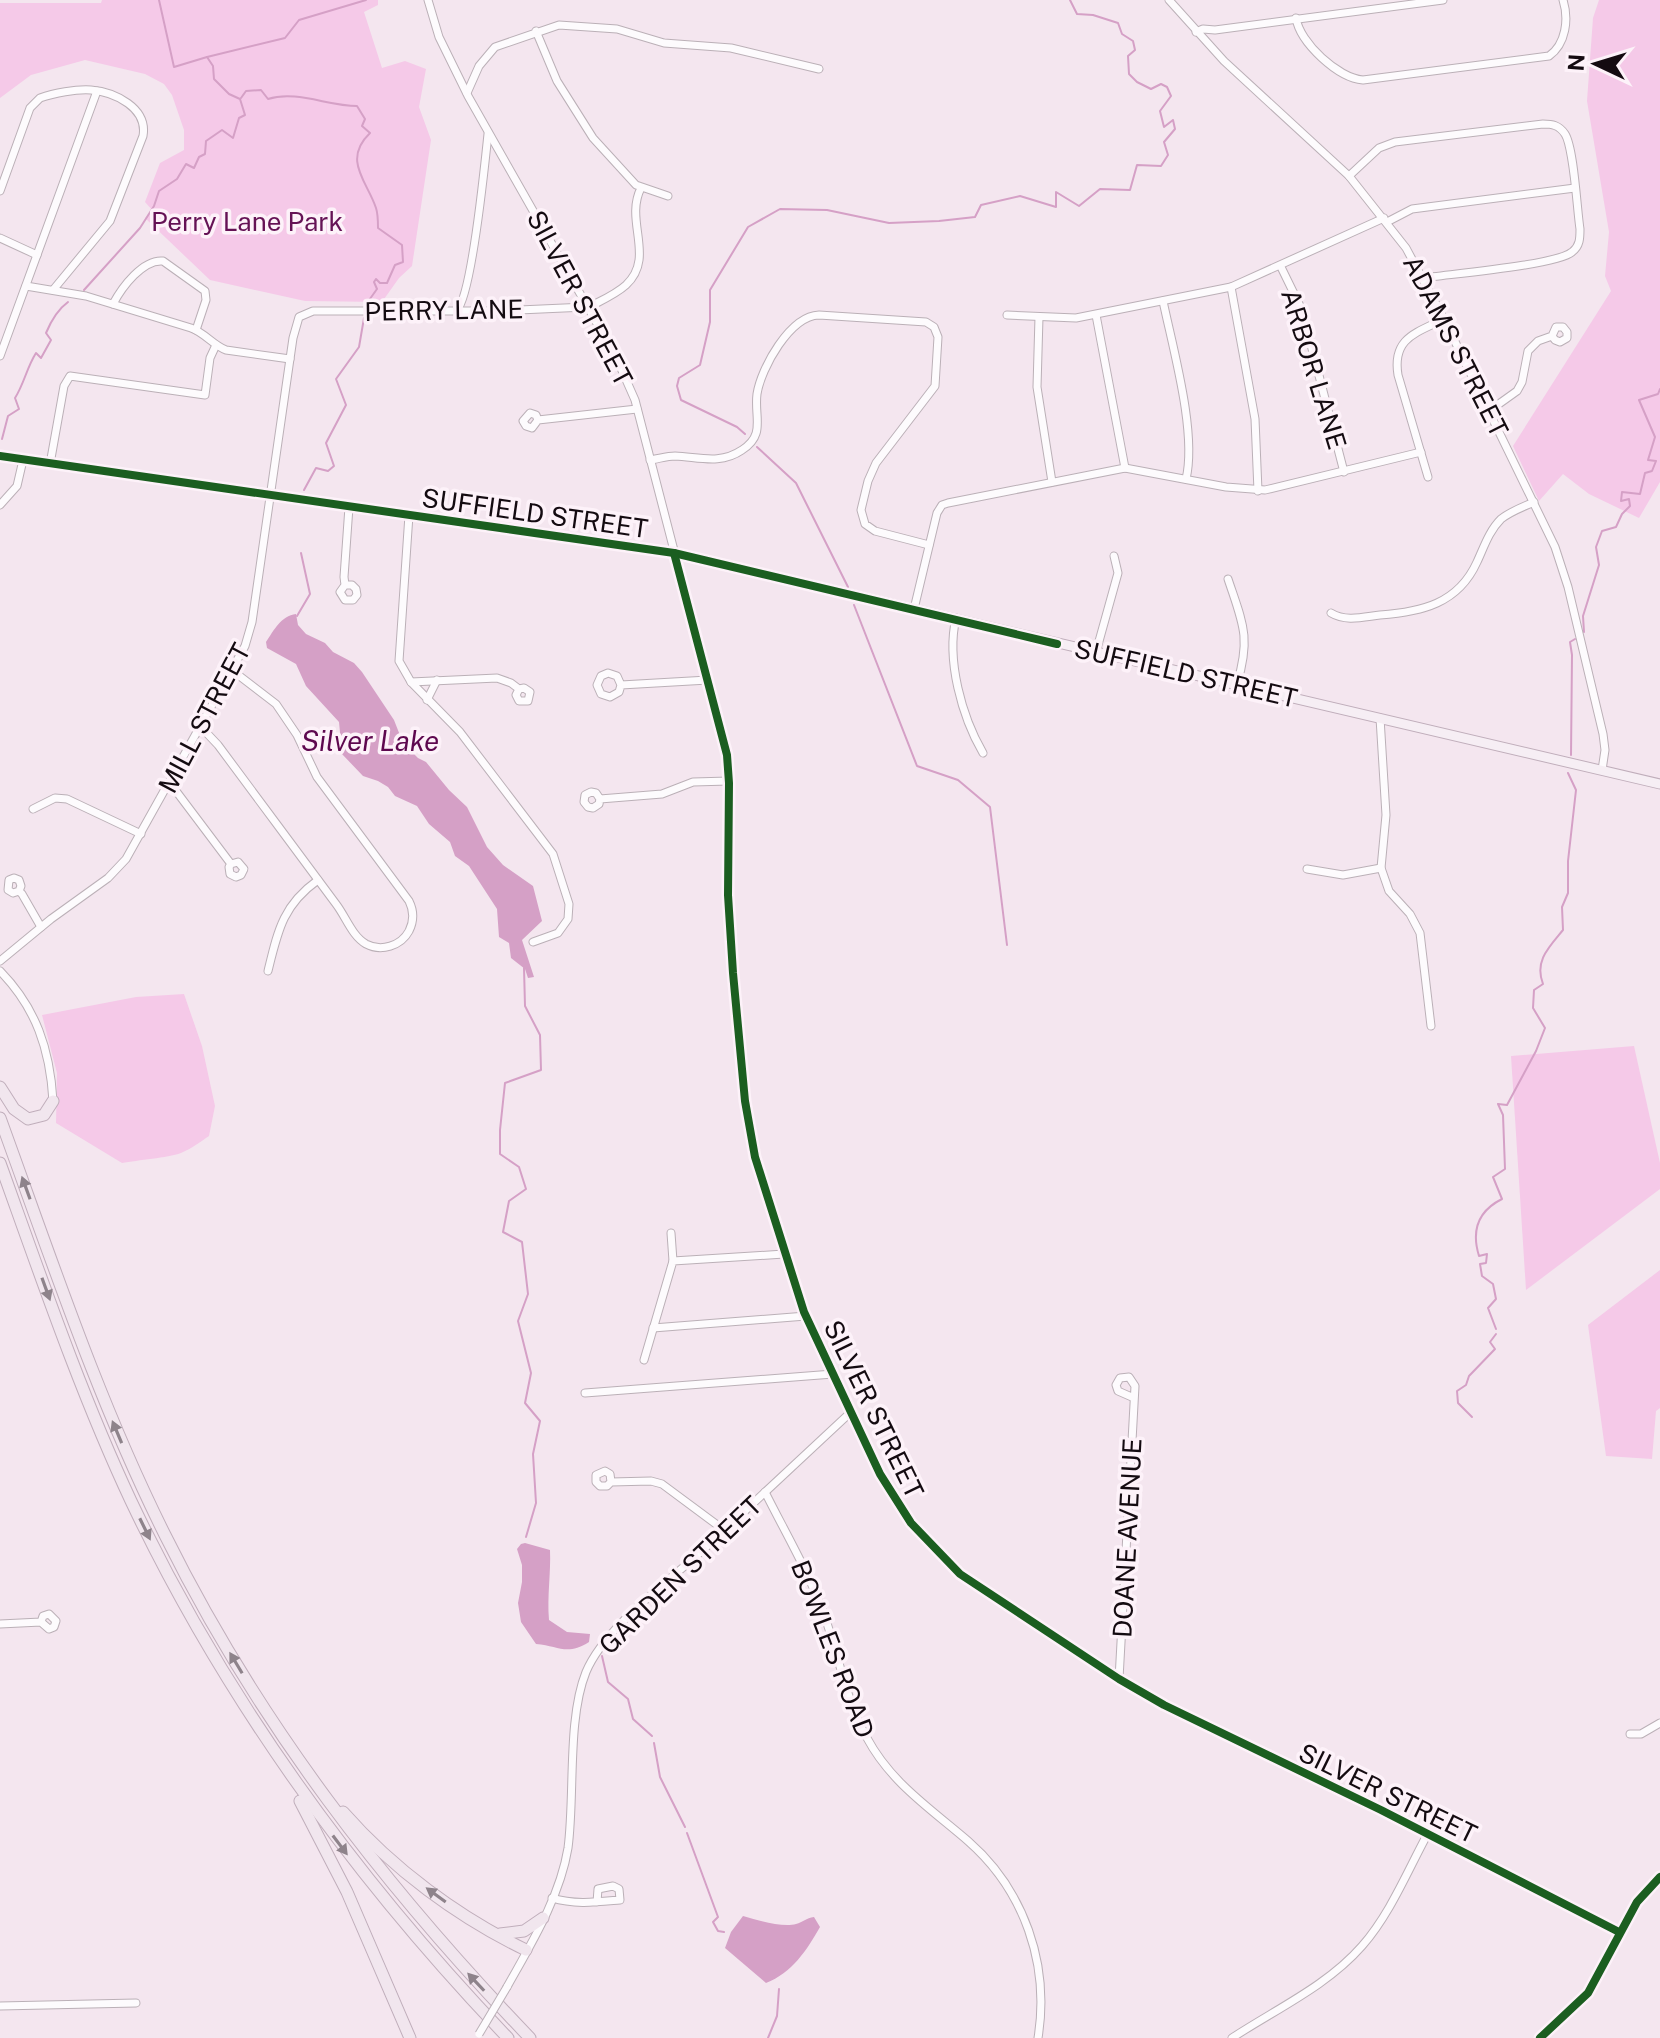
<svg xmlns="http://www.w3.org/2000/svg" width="1660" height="2038" font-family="'Public Sans',sans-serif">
  <rect width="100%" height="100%" fill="#f4e6ef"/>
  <!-- green -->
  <g fill="#f5c9e8">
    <path d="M102 0H378V5L364 12 382 68 405 61 426 69 419 107 431 140 412 266 399 278 382 302 305 301 210 280 145 218 153 211 145 202 160 163 184 150V130L172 95 164 84 145 74 85 60 31 75 0 98V3H101Z"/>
    <path d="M1599 0H1660V482L1639 518 1589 494 1563 474 1539 501 1513 446 1611 291 1605 276 1609 232 1587 101 1593 18Z"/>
    <path d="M184 994 202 1046 215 1106 209 1136C200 1142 191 1149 181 1153 167 1158 138 1160 122 1163L56 1123 57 1073 42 1015 136 997Z"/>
    <path d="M1634 1046 1660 1163V1189L1526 1290 1511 1056Z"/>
    <path d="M1660 1270V1408L1656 1411 1652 1459 1606 1456 1588 1325Z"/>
  </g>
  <!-- water -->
  <g fill="#d5a0c6">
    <path d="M296 614 298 625 306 634 325 643 333 652 354 663 362 672 394 720 403 743 418 758 426 762 449 790 467 807 487 847 503 865 533 886 542 921 522 940 534 977 528 978 525 969 511 958 509 943 499 937 497 909 469 866 455 856 450 842 429 824 417 806 395 796 388 787 378 781 363 776 342 754 339 722 306 686 296 664 267 648 266 642C274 630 281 616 296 614Z"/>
    <path d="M525 1543 550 1550C551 1573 547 1596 549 1620L567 1632 590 1634 589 1642C567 1656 559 1646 536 1644L521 1622 518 1603 522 1582V1565L517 1549 521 1544Z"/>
    <path d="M743 1916C756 1920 783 1928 796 1924 803 1922 806 1918 814 1917L820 1927C807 1950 792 1973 766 1983L725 1948 731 1932Z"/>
  </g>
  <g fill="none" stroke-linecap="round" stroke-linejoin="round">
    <!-- stream -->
    <g stroke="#d5a0c6" stroke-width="2">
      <path d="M159 0 174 67 207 57"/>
      <path d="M241 98 246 91 261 90 268 99C296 90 328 106 357 106L365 119 362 126 370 133C342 160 367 181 376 208 378 214 378 221 378 228L402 245 403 262 395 265 387 283H380L376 279 374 282 377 289 367 303"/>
      <path d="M84 290 140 228 154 206 159 191 177 179 186 164 194 168 199 157 205 154 206 141 222 130 233 138 239 118 245 115 240 99 229 94 214 79 213 66 207 57 285 38 299 20 366 0"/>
      <path d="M745 434 737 427 681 400 677 386 679 378 700 365 710 322V290L748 227 780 209 827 210 889 223 939 221 975 217 981 205 1020 196 1056 207V192L1079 206 1100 189 1130 190 1137 165 1161 166 1168 155 1164 142 1175 129 1173 120 1164 127 1160 111 1171 96 1167 87 1161 84 1151 89 1137 82 1129 74 1128 56 1135 50 1133 41 1122 34 1118 23 1093 15 1077 14 1070 0"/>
      <path d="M2 439 8 416 19 409 15 398C24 384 27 367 36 353L41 358 51 340 46 333C51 321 57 310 68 302"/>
      <path d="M757 447 796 483 848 587"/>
      <path d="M304 490 316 468 328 471 334 466 326 443 346 405 336 379 359 347 364 318"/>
      <path d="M854 605 917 766 958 780 990 807 1007 945"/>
      <path d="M297 616 310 594 301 553"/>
      <path d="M1584 632 1583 616 1599 565 1596 547 1602 531 1616 527 1622 514 1630 506 1629 499 1621 501 1622 492 1640 494 1645 473 1652 471 1656 461 1648 460 1655 437 1639 400 1658 394 1660 389"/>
      <path d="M1571 755 1572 655 1570 642 1575 639"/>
      <path d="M524 968 525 1006 540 1035 541 1070 505 1083 500 1130V1154L519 1167 526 1189 509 1201 503 1232 522 1242 528 1294 518 1321 531 1373 525 1403 540 1421 533 1454 536 1503 526 1537"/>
      <path d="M1496 1329 1488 1308 1496 1299 1493 1284 1482 1276 1480 1264 1486 1263 1487 1254 1479 1256C1471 1230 1478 1211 1502 1199L1493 1177 1505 1169 1503 1115 1498 1104 1507 1105 1536 1051 1545 1028 1533 1008 1534 990 1543 984C1534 961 1549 947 1563 930L1562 907 1568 893V861L1576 790 1568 773"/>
      <path d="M1472 1417 1458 1403 1457 1391 1466 1385 1469 1376 1495 1349 1490 1342 1496 1334"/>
      <path d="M602 1656 608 1682 628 1699 633 1719 652 1736"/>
      <path d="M654 1743 660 1777 685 1827"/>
      <path d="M687 1833 718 1917 713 1922 718 1931 724 1932"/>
      <path d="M768 2038 777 2016 779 1989"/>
    </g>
    <defs>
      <g id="minor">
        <path d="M428 0 439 37 468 96 616 357 635 400 727 755 729 783 728 895 733 973 745 1101 755 1157 804 1312 880 1474 911 1523 960 1574 1119 1679 1164 1705 1381 1810 1619 1932"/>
        <path d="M1169 0 1224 61 1349 176 1406 248 1444 319 1555 547 1568 587 1603 734 1605 750 1602 770"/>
        <path d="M1296 18C1300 43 1338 78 1363 80L1549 56C1566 44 1569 19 1563 0"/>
        <path d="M536 31 557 81 593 138 636 185 668 196"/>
        <path d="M1196 32 1203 29 1215 30 1443 0"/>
        <path d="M467 93 479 66 495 47 559 25 617 29 664 43 731 48 819 69"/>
        <path d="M1349 176 1379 148 1395 142 1543 124C1552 124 1559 125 1565 134 1574 148 1577 210 1580 229 1580 238 1580 246 1572 252 1557 265 1450 274 1423 278"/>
        <path d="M0 191 30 108 40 98C54 93 76 89 91 90 115 92 148 108 143 136L110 221 53 290"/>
        <path d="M1387 222 1412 209 1575 188"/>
        <path d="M0 238 37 255"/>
        <path d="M1281 267 1302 310 1344 472"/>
        <path d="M26 286 86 296 191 328C205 333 213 345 226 350L290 359"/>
        <path d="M1231 287 1255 419 1258 491"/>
        <path d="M1163 301C1173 349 1197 433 1186 479"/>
        <path d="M113 304C122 287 143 259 163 261L205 291 206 300 196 330"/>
        <path d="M587 308C600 301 615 295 626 285 656 257 624 221 641 188"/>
        <path d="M457 310C472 295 485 162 488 134"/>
        <path d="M1007 315 1076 318 1231 287 1384 218"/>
        <path d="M1096 315 1125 468"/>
        <path d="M1039 317 1037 387 1052 482"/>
        <path d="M0 356 97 91"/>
        <path d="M1489 411 1517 391 1522 382 1528 351 1538 341 1552 336 1556 327H1563L1567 332V338L1560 342 1555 340 1552 336"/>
        <path d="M538 420 536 415 530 413 523 421 526 426 532 428 538 420 637 409"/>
        <path d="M650 460C658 459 667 456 675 456 699 457 720 465 742 450 766 435 754 417 757 394 761 368 790 316 819 315L926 322 934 327 938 337 935 386 876 463 868 481 861 510 865 524 875 531 929 545"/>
        <path d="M50 464 64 386 70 376 205 395 210 358 216 345"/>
        <path d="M1428 477 1398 375C1392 338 1416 333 1444 319"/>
        <path d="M0 505 17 486 23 460"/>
        <path d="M409 515 399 661 411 682 460 732 553 854 569 904 568 919 558 933 533 942"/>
        <path d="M1228 579C1243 624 1251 637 1237 684"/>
        <path d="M345 585H352L356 589 357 595 353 600H345L340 592 345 585 344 577 349 507"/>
        <path d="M914 609 937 513 942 505 948 503 1125 468 1226 487 1265 490 1421 452"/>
        <path d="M1331 613C1346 622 1363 617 1380 615 1421 612 1458 604 1477 562 1484 547 1489 531 1501 519 1511 511 1523 507 1534 502"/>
        <path d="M956 618C946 660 962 717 983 753"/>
        <path d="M1096 652 1118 573 1114 556"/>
        <path d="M411 682 497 678 511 683 519 689 516 695 519 701H528L530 692 524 688 519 689"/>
        <path d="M621 685 619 692 610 697 601 694 597 685 601 676 608 673 617 676 621 685 708 680"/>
        <path d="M427 700 437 680"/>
        <path d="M1380 718 1386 815 1381 868 1389 891 1410 914 1420 933 1431 1026"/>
        <path d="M201 727 218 745C257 798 297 851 336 904 346 917 352 936 366 944 381 952 401 946 409 931 414 921 414 911 409 901L317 777 297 735 276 704 233 671"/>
        <path d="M170 783 231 864 229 867 230 874 236 877 241 875 244 869 238 862 231 864"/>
        <path d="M600 799 599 804 593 808 588 807 584 802 585 795 591 792 596 793 600 799 662 794 693 782 729 781"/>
        <path d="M33 809 55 798 67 799 141 834"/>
        <path d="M1307 869 1343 875 1381 868"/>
        <path d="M19 891 21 886 19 880 14 878 9 880 8 890 13 893 19 891 22 894 41 927"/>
        <path d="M0 961 51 919 108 878 126 859 245 646 252 622 293 338 299 317 313 311H494L586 307"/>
        <path d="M0 971C36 1008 50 1049 53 1101"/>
        <path d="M268 971C278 930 283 905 318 880"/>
        <path d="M671 1233 673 1261"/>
        <path d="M653 1328 806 1316"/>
        <path d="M644 1360 673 1261 784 1254"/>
        <path d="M585 1393 833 1374"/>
        <path d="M611 1482 610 1474 605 1471 596 1475V1482L600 1486H607L611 1482 651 1481 662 1484 724 1530"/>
        <path d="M765 1492C785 1532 808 1571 823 1612 839 1654 845 1699 867 1738 891 1783 931 1809 968 1841 1024 1890 1050 1964 1038 2038"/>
        <path d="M0 1624 41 1622 49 1629 54 1627 56 1621 49 1614 43 1616 41 1622"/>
        <path d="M1119 1679 1135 1386 1129 1377 1120 1378 1116 1385 1118 1391 1134 1398"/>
        <path d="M1630 1734H1641L1660 1723"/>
        <path d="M552 1898C575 1905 597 1902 620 1900L619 1889 613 1886 598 1889 597 1902"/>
        <path d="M507 1987C531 1944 560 1897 568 1848 575 1796 567 1719 586 1672 605 1627 667 1583 703 1550 753 1504 802 1458 851 1412"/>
        <path d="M0 2006 136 2003"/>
        <path d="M1232 2038C1276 2009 1327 1986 1362 1946 1390 1914 1407 1872 1427 1835"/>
        <path d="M1540 2038 1588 1993 1637 1902 1660 1877"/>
      </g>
      <path id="major" d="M0 456 674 553 1660 784"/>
      <g id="highway">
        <path d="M0 1087 14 1109 28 1119 44 1115 53 1101"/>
        <path d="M0 1118C51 1258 98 1401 165 1535 258 1723 385 1887 530 2038"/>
        <path d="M0 1163C41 1277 80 1392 131 1501 226 1701 356 1879 508 2038"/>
        <path d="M300 1801 347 1892 410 2038"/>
        <path d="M343 1812C393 1869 458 1917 526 1950"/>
        <path d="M500 1934 524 1931 543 1918"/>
      </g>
    </defs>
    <!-- minor casing -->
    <use href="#minor" stroke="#bbb0b7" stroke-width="9"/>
    <!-- major casing -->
    <use href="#major" stroke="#c0aebb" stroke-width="11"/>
    <!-- highway casing -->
    <use href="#highway" stroke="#c0aebb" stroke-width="13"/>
    <!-- minor -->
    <use href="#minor" stroke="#fdfbfd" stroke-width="7"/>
    <!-- major -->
    <use href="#major" stroke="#f6eef4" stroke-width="9"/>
    <!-- highway -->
    <use href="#highway" stroke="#f1e6ee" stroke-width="11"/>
    <defs>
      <path id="minor-bridge" d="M479 2034 507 1987"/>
    </defs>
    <!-- minor-bridge casing -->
    <use href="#minor-bridge" stroke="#bbb0b7" stroke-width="9" stroke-linecap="butt"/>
    <!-- minor-bridge -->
    <use href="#minor-bridge" stroke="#fdfbfd" stroke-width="7"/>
    <defs>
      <g id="cycleway">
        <path d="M0 456 674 553 1057 644"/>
        <path d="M674 553 727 755 729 783 728 895 733 973 745 1101 755 1157 804 1312 880 1474 911 1523 960 1574 1119 1679 1164 1705 1381 1810 1619 1932"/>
        <path d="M1540 2038 1588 1993 1637 1902 1660 1877"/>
      </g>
    </defs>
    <!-- cycleway casing -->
    <use href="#cycleway" stroke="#fdf2f9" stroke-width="13"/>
    <!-- cycleway -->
    <use href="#cycleway" stroke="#1b5e20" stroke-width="8"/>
  </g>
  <!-- one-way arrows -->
  <defs><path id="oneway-solid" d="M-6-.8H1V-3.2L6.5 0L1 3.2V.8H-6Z" transform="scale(2)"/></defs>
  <g fill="#8e838b">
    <use href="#oneway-solid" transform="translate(26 1188) rotate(-110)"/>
    <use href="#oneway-solid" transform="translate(46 1289) rotate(70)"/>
    <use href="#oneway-solid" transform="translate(117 1432) rotate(-113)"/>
    <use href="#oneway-solid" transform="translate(145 1529) rotate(64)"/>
    <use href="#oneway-solid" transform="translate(236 1663) rotate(-121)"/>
    <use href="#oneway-solid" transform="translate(340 1845) rotate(53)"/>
    <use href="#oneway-solid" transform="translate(436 1895) rotate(-144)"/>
    <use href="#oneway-solid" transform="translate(476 1982) rotate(-133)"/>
  </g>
  <g text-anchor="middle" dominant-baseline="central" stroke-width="7" stroke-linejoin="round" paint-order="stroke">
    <!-- park labels -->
    <g font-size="26" fill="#651255" stroke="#fdf2f9">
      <text x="247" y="221">Perry Lane Park</text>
    </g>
    <!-- street labels -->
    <g font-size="26" fill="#140b11" stroke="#fdf2f9">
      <text transform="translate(580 298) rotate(62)">SILVER STREET</text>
      <text transform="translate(444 310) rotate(-1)">PERRY LANE</text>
      <text transform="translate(1456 346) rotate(63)">ADAMS STREET</text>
      <text transform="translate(1314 369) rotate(73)">ARBOR LANE</text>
      <text transform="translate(535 513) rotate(8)">SUFFIELD STREET</text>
      <text transform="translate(1186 673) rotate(13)">SUFFIELD STREET</text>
      <text transform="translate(204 718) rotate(-62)">MILL STREET</text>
      <text transform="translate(874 1409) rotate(64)">SILVER STREET</text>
      <text transform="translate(1127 1538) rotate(-87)">DOANE AVENUE</text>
      <text transform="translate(680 1575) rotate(-44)">GARDEN STREET</text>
      <text transform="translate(833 1649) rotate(69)">BOWLES ROAD</text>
      <text transform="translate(1388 1793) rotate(26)">SILVER STREET</text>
    </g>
    <!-- water labels -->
    <g font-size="28" font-style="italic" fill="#5e084f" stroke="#fdf2f9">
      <text x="370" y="740">Silver Lake</text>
    </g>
  </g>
  <!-- north arrow -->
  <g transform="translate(1596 64) rotate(274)" stroke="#fdf2f9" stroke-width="6" paint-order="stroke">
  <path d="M0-6L14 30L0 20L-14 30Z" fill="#140b11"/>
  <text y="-12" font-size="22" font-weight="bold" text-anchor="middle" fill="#140b11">N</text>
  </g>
</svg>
